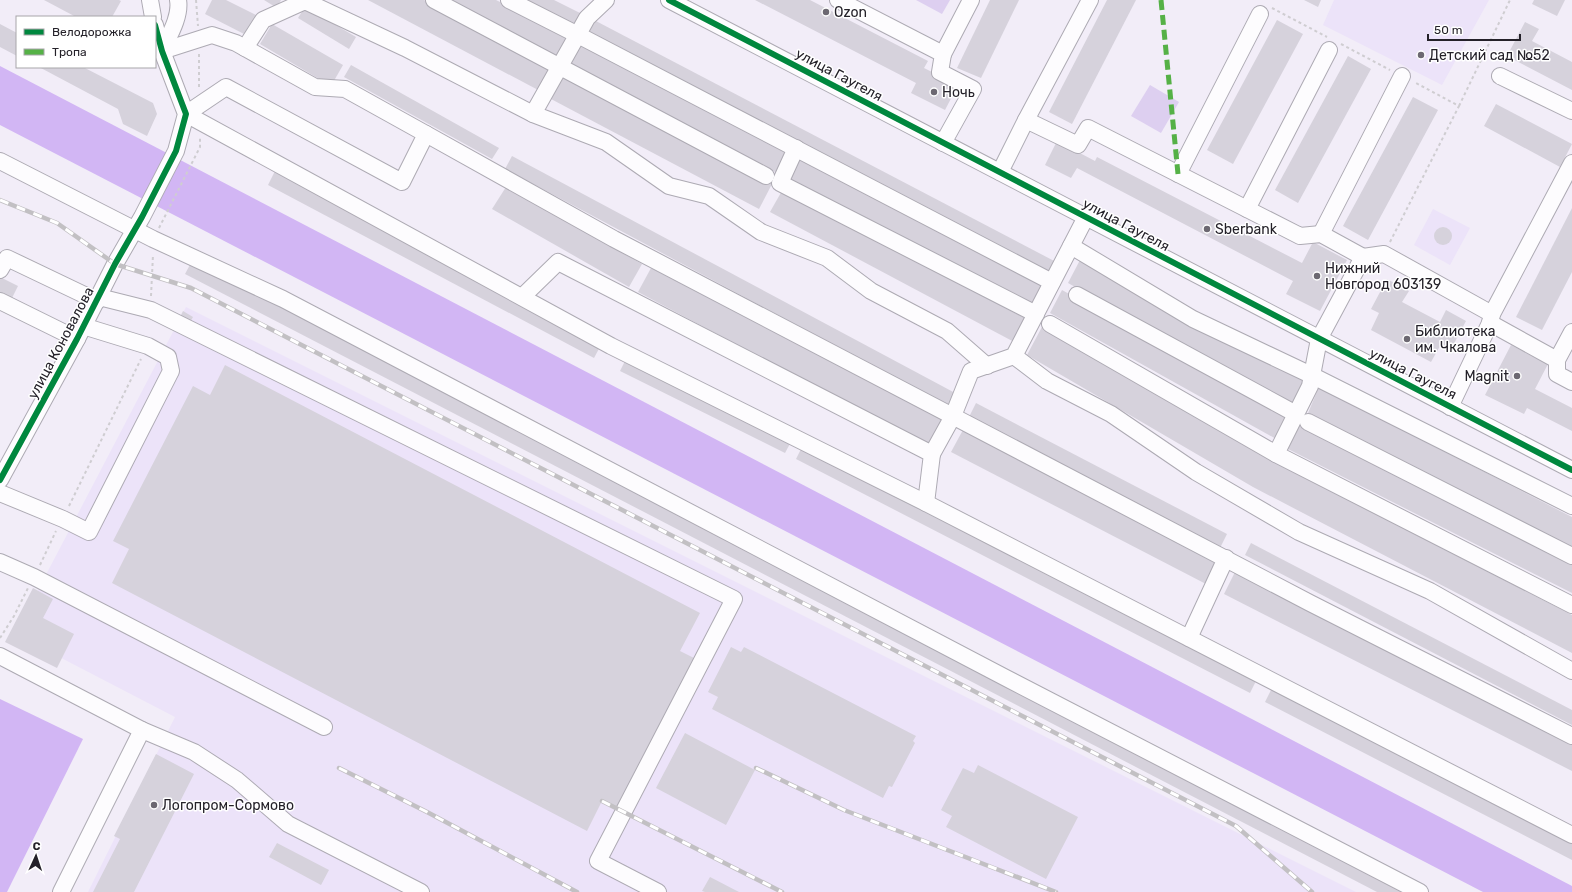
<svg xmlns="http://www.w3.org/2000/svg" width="1572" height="892" font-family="Rubik,sans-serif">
  <rect width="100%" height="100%" fill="#f2edf8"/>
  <!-- built -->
  <g fill="#ece3f9">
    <path d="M1334 0H1489L1442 85 1323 25Z"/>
    <path d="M1433 209 1470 228 1450 265 1414 245Z"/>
    <path d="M186 307 1356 892H88L175 717 15 634Z"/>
  </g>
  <!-- green -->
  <g fill="#ddcff0">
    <path d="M916 0H950L942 14Z"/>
    <path d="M1150 85 1179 102 1161 133 1131 116Z"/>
  </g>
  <!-- water -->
  <g fill="#d2b6f4">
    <path d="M0 66 1572 886V892H1483L0 125Z"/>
    <path d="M0 699 83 739 7 892H0Z"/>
  </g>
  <!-- building -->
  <g fill="#d6d2dc">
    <path d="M44 0H119L121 1 112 17H76Z"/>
    <path d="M212 0H226L256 15 246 35 205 14Z"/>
    <path d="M264 0H281L277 8Z"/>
    <path d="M368 0H424L552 68 540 91Z"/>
    <path d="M443 0H496L569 37 557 61Z"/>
    <path d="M523 0H554L584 15 578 27Z"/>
    <path d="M755 0H810L928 61 924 68 958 85 945 110 911 93 916 83Z"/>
    <path d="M990 0H1019L981 78 957 68Z"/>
    <path d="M1107 0H1136L1072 124 1049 112Z"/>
    <path d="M1304 0H1321L1318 7Z"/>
    <path d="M1534 0H1565L1557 16 1532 4Z"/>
    <path d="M305 7 356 37 349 49 298 18Z"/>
    <path d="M594 20 1058 263 1053 274 588 31Z"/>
    <path d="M1277 20 1303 34 1233 164 1207 150Z"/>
    <path d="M1525 22 1539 29 1532 41 1572 62V90L1507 56Z"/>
    <path d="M0 24 17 33V56L0 47Z"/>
    <path d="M272 24 343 65 331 86 260 44Z"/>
    <path d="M582 41 790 150 777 173 570 65Z"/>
    <path d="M1348 56 1371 69 1298 203 1275 190Z"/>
    <path d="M351 65 499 148 492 159 344 77Z"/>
    <path d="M39 67H83L153 103 157 114 147 136 123 124 118 109Z"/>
    <path d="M564 74 772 184 759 209 551 99Z"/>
    <path d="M1413 97 1438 110 1368 240 1343 226Z"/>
    <path d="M1496 104 1572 144 1560 167 1484 126Z"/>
    <path d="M1057 141 1095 161 1097 157 1302 263 1313 242 1347 260 1320 311 1286 294 1293 281 1077 168 1071 178 1045 165Z"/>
    <path d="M800 155 1045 283 1033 307 788 178Z"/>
    <path d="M512 156 957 394 950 407 505 169Z"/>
    <path d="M275 171 601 345 594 358 268 185Z"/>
    <path d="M506 187 642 264 629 287 492 209Z"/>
    <path d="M783 189 1028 320 1016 343 770 212Z"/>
    <path d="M1572 208V272L1542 330 1516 317Z"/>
    <circle cx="1443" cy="236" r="9"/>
    <path d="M1080 260 1307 382 1295 404 1179 345 1068 283Z"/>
    <path d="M192 261 1407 892H1377L185 274Z"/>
    <path d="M651 268 943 420 928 446 638 292Z"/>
    <path d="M0 277 18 286 11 300 0 294Z"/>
    <path d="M1387 279 1409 291 1402 302 1440 322 1446 310 1466 321 1450 351 1440 346 1431 362 1371 330 1379 313 1371 309Z"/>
    <path d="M1062 290 1291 418 1278 440 1050 313Z"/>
    <path d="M183 311 193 317 189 324 179 319Z"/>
    <path d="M1043 325 1282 466 1572 615V653L1253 487 1027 355Z"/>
    <path d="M1511 345 1548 364 1535 389 1572 408V431L1527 408 1524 414 1485 395Z"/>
    <path d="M627 357 792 440 785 453 620 371Z"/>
    <path d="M225 365 700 613 680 651 696 659 619 809 602 801 587 831 112 583 129 549 113 541 193 386 210 395Z"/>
    <path d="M1319 387 1572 517V548L1308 413Z"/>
    <path d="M976 403 1227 534 1220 548 969 417Z"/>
    <path d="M1300 424 1572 562V593L1288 449Z"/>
    <path d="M964 428 1219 559 1206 584 951 452Z"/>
    <path d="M803 445 1257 679 1250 693 796 459Z"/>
    <path d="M1251 543 1572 710V725L1245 555Z"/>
    <path d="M1236 570 1572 741V771L1224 594Z"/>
    <path d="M33 588 53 599 43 618 74 634 57 668 5 642Z"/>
    <path d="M731 647 741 652 744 647 916 736 913 741 915 743 892 787 889 786 883 798 712 709 718 697 708 692Z"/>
    <path d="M1273 686 1572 840V860L1265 702Z"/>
    <path d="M685 733 755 770 726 825 656 788Z"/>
    <path d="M156 754 194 774 134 892H93L120 839 114 836Z"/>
    <path d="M978 765 1078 817 1046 879 946 827 952 816 941 810 963 768 974 773Z"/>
    <path d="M277 843 329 870 321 885 269 857Z"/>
    <path d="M710 877 739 892H705L702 891Z"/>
  </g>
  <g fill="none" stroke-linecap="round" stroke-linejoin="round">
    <defs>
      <g id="minor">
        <path d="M150 0 153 17"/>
        <path d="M434 0 766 176"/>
        <path d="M509 0 578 35 1052 282"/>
        <path d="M606 0 587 18 533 114 606 142 669 186 709 196 761 232 827 258 871 291 947 331 987 366"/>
        <path d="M669 0 1572 470"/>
        <path d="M838 0 943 54 940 72 973 89 943 143"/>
        <path d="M245 48 263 20 305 1 405 48 533 114"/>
        <path d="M162 51 212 35 236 43 315 87 345 89 426 134 402 182 226 87 186 114 611 346 926 503 1572 835"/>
        <path d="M162 51C169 36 181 16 178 0"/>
        <path d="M943 54 971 0"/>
        <path d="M1500 76 1572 111"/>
        <path d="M1026 120 1090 0"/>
        <path d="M426 134 614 239 1310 603 1572 736"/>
        <path d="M796 148 780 183 1036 314"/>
        <path d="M0 161 153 239 283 299 1006 678 1420 892"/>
        <path d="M1000 172 1026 120 1078 145 1088 128 1300 236 1321 234 1363 257"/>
        <path d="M1178 174 1260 14"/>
        <path d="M1247 209 1329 50"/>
        <path d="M1321 234 1402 76"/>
        <path d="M1071 246 1193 319 1311 375 1572 506"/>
        <path d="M0 270 7 258 97 301"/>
        <path d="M1077 295 1296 414"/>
        <path d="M99 297 151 310 734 599 598 861 658 892"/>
        <path d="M522 297 558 262 932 454 926 503"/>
        <path d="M0 301 77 339"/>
        <path d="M1492 314 1384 254 1363 257 1319 339 1310 386 1276 454 1572 605"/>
        <path d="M1490 323 1492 314 1572 163"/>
        <path d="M1050 324 1276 454"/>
        <path d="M1014 356 1047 381 1111 414 1196 472 1299 532 1430 591 1572 671"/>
        <path d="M1557 360 1572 332"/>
        <path d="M1450 407 1490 323 1557 360V374L1572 382"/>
        <path d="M1308 422 1572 556"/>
        <path d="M932 454 953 416 971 371 1014 356 1086 217"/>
        <path d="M0 480 77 339 115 264 142 217 176 151 186 114 162 51 155 25"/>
        <path d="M0 493 63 519 89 532 171 371 168 357 148 346 83 326"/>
        <path d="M0 562 34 577 324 727"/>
        <path d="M1189 638 1226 558"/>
        <path d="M0 656 142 730 61 892"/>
        <path d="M142 730 194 752 237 780 288 824 421 892"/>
      </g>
    </defs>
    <!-- minor casing -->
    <use href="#minor" stroke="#adaab3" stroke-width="18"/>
    <!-- path -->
    <g stroke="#cfcdd1" stroke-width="2" stroke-dasharray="3 3" stroke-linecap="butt">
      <path d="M196 0 198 26"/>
      <path d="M1272 8 1327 37"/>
      <path d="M1341 44 1390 70"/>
      <path d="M199 54V88"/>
      <path d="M1459 106 1510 0"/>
      <path d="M159 228 200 147V138"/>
      <path d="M1390 242 1459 106 1414 82"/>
      <path d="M151 296 153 255"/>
      <path d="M69 506 141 359"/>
      <path d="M40 565 56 531"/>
      <path d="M0 638 14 616 28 588"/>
    </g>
    <!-- minor -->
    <use href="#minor" stroke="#fdfcfe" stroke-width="16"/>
    <defs>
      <g id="rail">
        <path d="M0 200 57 223 115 264 191 288 1236 826 1312 892"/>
        <path d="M339 768 427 812 577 892"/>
        <path d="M756 768 844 810 1056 892"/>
        <path d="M602 801 782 892"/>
      </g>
    </defs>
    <!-- rail casing -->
    <use href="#rail" stroke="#c2c0c3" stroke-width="4.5"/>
    <!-- rail -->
    <use href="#rail" stroke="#fff" stroke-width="3" stroke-dasharray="9" stroke-linecap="butt"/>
    <!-- quiet -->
    <path stroke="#55b146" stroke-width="5" stroke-dasharray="10 5" stroke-linecap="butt" d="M1161 0 1178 174"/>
    <defs>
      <g id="cycleway">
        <path d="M669 0 1572 470"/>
        <path d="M0 480 77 339 115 264 142 217 176 151 186 114 162 51 155 25"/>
      </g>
    </defs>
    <!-- cycleway casing -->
    <use href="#cycleway" stroke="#fff" stroke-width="8"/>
    <!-- cycleway -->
    <use href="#cycleway" stroke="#00873e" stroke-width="6"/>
  </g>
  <!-- markers -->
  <g fill="#6c6871" stroke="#fff" stroke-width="1.5">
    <circle cx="826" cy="12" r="4"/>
    <circle cx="1421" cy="55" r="4"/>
    <circle cx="934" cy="92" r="4"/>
    <circle cx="1207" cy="229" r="4"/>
    <circle cx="1317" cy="276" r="4"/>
    <circle cx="1407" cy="339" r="4"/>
    <circle cx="1517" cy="376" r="4"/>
    <circle cx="154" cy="805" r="4"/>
  </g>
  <g text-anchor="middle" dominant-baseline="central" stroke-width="3" stroke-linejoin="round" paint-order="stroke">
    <!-- poi labels -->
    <g font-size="14" fill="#242129" stroke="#fff" text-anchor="start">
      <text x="834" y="12">Ozon</text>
      <text x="1429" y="55">Детский сад №52</text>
      <text x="942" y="92">Ночь</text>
      <text x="1215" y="229">Sberbank</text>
      <text x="1325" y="268">Нижний<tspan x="1325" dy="16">Новгород 603139</tspan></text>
      <text x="1415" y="331">Библиотека<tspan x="1415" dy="16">им. Чкалова</tspan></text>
      <text x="1509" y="376" text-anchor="end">Magnit</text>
      <text x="162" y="805">Логопром-Сормово</text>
    </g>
    <!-- street labels -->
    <g font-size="14" fill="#242129" stroke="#fff">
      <text transform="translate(839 75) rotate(28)">улица Гаугеля</text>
      <text transform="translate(1126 225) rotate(28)">улица Гаугеля</text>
      <text transform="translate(61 343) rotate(-62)">улица Коновалова</text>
      <text transform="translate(1413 374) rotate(27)">улица Гаугеля</text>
    </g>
  </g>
  <!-- legend -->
  <rect x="16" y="16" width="140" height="52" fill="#ffffff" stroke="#a7a6a9"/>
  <rect x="24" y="29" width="20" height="6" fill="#00873e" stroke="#a7a6a9"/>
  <text x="52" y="36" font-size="12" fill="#242129">Велодорожка</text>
  <rect x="24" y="49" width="20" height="6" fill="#55b146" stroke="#a7a6a9"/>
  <text x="52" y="56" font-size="12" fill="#242129">Тропа</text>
  <!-- north arrow -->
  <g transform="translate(36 856) rotate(3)" stroke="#ffffff" stroke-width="3" paint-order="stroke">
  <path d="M0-3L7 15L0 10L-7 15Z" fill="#242129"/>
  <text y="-6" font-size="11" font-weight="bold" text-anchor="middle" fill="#242129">С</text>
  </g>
  <!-- scale -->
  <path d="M1428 34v6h92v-6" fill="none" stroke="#242129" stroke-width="2"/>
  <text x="1434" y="34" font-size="12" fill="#242129" stroke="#ffffff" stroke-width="3" paint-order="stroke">50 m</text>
</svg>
